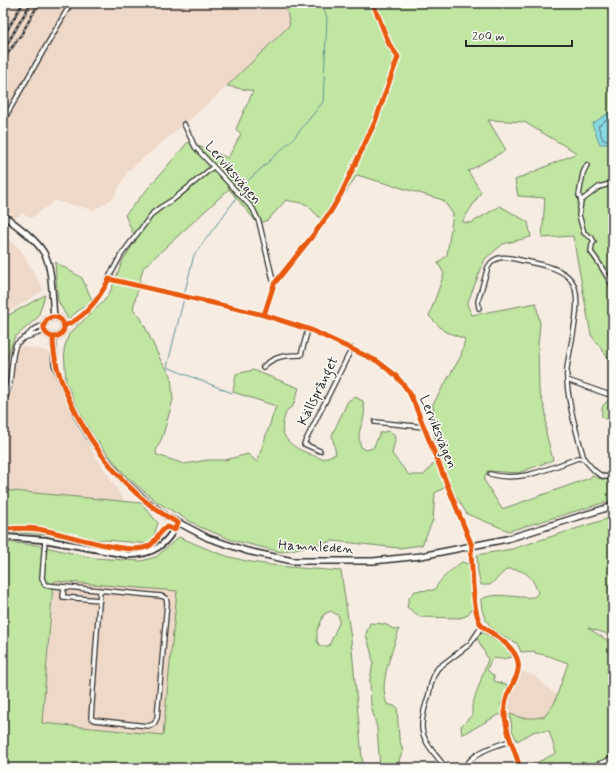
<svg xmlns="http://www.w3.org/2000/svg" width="616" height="771" font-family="Mynerve,sans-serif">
  <rect width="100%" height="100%" fill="#f6ece2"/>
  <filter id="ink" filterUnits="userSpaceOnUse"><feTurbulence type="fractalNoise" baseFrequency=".025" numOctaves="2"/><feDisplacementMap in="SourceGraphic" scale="8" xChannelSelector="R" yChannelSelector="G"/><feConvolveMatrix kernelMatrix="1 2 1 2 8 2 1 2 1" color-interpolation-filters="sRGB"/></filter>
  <g filter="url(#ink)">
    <!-- built -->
    <g fill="#eed8c8">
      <path d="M3 3H285L290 25 208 104 128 171 113 198 94 210 55 201 31 218 22 213 15 219 3 205Z"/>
      <path d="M3 235 20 249 44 290 3 315Z"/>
      <path d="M12 344 47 351 77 427 125 502 3 490V374H4Z"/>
      <path d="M55 581 177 591 163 735 42 723Z"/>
      <path d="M521 671 535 676 557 696 554 704 545 716 535 718H522L510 714 508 702Z"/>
    </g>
    <!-- green -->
    <g fill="#c0e6a1" stroke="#768866" fill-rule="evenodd">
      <path d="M285 3H613V365L591 335 573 236 542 238 545 198 518 196 515 180 577 153 524 122 488 120 506 150 468 171 481 192 462 222 471 223 500 206 528 222 531 237 503 244 485 259 467 304 472 315 536 303 540 324 538 344 539 391 546 413V433L553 460 518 473 487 471 484 480 502 509 590 478 592 475C599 479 606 481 613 479V500L509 531 467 514 449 485 435 493 433 520 422 545 399 548 333 541 281 552 232 540 200 527 157 502 125 475 94 437 73 400 66 382 64 349 69 334 104 301 111 290 123 260 136 240 125 215 188 142 228 158 241 134 236 129 253 91 227 86 290 25ZM357 175 443 200 453 214 447 255 438 263 444 274 429 316 444 331 465 339 461 356 433 404 434 433 440 456 424 475H409L392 454 395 440 394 434 388 431 380 433 373 448 366 450 361 447C360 443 359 438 359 434 362 420 367 416 363 401L355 397 348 401 332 435 336 454 322 459C308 453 288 448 283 432 281 425 285 416 287 410L293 406 299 388 253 370 236 374 233 392 276 406 257 462 248 454 225 460H208L184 464 157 455 156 451 163 435 173 400 171 375 161 361 140 316 133 309 143 268 229 189 258 224 268 220 286 200 306 204 321 219 332 214Z"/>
      <path d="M55 262 82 278 92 300 68 319 58 301Z"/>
      <path d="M45 295 38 317 14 338 3 370V320L5 317Z"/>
      <path d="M609 400 613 401V423L602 417C601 408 602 405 609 400Z"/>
      <path d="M3 490 141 503 158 523 151 544 37 534 3 532Z"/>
      <path d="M613 517V641L605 633 588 628 613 644V768H526L556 753 549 731H535L517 741 512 730 510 714 522 718H535L545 716 554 704 568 663 549 656 535 653V651L521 652 517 643C496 633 481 624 481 599 498 591 516 599 534 597L538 593C532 576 526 569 507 569L490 585H481L478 572 477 555 512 549Z"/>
      <path d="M179 537C196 544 213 552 230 557 266 567 304 568 341 571L351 639 363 768H3V542L36 545 94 558 141 561 156 557ZM55 581 177 591 163 735 42 723 53 586ZM331 611 339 616V623L329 646H320L317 641V631L324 614Z"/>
      <path d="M462 562 468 564 472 584V609L466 616 460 618 420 617 407 607 409 598 415 591 434 590C441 578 451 570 462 562Z"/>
      <path d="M370 623 385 624 395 630 399 629C393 651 378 682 387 704L397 707 399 738 403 751 399 760V768H380L377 728 371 706 370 680 373 662 371 652 366 634Z"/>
      <path d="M480 633H484L506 647 512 657 502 659 493 658 490 662 487 670 494 676V681L508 685 501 703 502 715H498L462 735 461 726 472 715V706L488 659 477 638Z"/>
    </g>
    <!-- water -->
    <path fill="#88dae1" stroke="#639498" d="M613 110V144H600L592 124Z"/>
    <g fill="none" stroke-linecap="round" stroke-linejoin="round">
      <!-- shore -->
      <path stroke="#507174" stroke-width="1" d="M613 115 598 126 603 140H613"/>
      <!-- stream -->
      <g stroke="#639498" stroke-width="1">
        <path d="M238 190 293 139 323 102 327 18 322 3"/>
        <path d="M184 295 194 255 235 200 237 193"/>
        <path d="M184 298 167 367 232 393"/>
      </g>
      <defs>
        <g id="minor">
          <path d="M3 121 71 3"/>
          <path d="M3 123 4 127 3 128"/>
          <path d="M184 124 195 147 253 209 259 222 274 284"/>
          <path d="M587 165 583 173 579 195 581 201 579 215 584 233 592 238 594 242 592 244 591 252C600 263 606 275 613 287"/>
          <path d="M581 201 599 187 613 183"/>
          <path d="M109 279 264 315 311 330 377 361 394 374 402 383 409 392 415 405 472 546 471 554C473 572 472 614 482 626 498 638 527 652 516 677 512 686 506 694 505 705 503 728 514 747 520 768"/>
          <path d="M479 308 478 301 488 267C496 254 507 257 520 260 536 264 560 266 571 280 585 297 569 347 567 369 565 394 577 434 584 459"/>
          <path d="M264 315 274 284 314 234 331 211 341 194 375 122 398 57"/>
          <path d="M64 326 75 322 88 310 99 296 121 255 153 213 161 207 174 199 213 167"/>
          <path d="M27 336 33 330 45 324"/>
          <path d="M263 367C274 356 286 355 301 355L308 329"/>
          <path d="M567 380 607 394"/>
          <path d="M3 402C14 384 9 362 16 344L24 338 45 331"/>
          <path d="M375 422 424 427"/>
          <path d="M320 451 304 444 352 348"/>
          <path d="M490 474C520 483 550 468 578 458L584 459C592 468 599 479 613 477"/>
          <path d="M45 540 42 578 45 585 161 596 166 598 167 603 157 718 154 724 148 726 94 720 91 718 100 590"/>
          <path d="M64 587 63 597 100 600"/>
          <path d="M446 768C437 756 421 741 422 725 422 714 426 704 429 694 431 685 432 675 438 668L470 644 482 626"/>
          <path d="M464 768C475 751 492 747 510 741"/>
          <path d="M588 768 607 761 613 757"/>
        </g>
        <path id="tertiary" d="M3 537 45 540 128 555C154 555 166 545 178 523"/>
        <g id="secondary">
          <path d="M3 215C17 226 35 238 44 253 53 268 52 300 54 317"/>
          <circle cx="54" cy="327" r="10"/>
          <path d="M53 337 55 364 64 387 78 418 89 437 103 456 123 480 145 500 166 516 208 538 247 551 293 561H373L421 556 507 539 613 506"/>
        </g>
      </defs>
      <!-- minor casing -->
      <use href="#minor" stroke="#2b2b2b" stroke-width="6"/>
      <!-- tertiary casing -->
      <use href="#tertiary" stroke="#2b2b2b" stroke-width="8"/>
      <!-- secondary casing -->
      <use href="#secondary" stroke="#2b2b2b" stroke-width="8"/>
      <!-- minor -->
      <use href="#minor" stroke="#fdfcf7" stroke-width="3.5"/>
      <!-- tertiary -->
      <use href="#tertiary" stroke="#fdfcf7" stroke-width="4.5"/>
      <!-- secondary -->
      <use href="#secondary" stroke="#fdfcf7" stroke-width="5"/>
      <defs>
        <g id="rail">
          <path d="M3 37 23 3"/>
          <path d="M3 51 31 3"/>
          <path d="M3 60 21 35 39 3"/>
        </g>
      </defs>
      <!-- rail casing -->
      <use href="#rail" stroke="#2b2b2b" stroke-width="2.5"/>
      <!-- rail -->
      <use href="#rail" stroke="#fdfcf7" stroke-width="1" stroke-dasharray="3" stroke-linecap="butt"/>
      <defs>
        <g id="cycleway">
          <path d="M264 315 274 284 314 234 331 211 341 194 375 122 398 57 389 44 373 3"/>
          <circle cx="54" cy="327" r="10"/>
          <path d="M64 326C85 318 99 299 109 279L264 315 311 330 377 361 394 374 402 383 409 392 415 405 472 546 471 554C473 572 472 614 482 626 498 638 527 652 516 677 512 686 506 694 505 705 503 728 514 747 520 768"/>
          <path d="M3 529C14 529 26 527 37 529 61 532 130 557 149 546 156 542 158 534 163 529L168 527 174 530 178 523C129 497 92 449 69 399 60 379 53 360 53 337"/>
        </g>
      </defs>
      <!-- cycleway casing -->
      <use href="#cycleway" stroke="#fdfcf7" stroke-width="8"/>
      <!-- cycleway -->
      <use href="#cycleway" stroke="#e8590c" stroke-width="5"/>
    </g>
  </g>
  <g text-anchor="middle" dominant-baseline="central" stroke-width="3" stroke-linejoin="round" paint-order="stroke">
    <!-- street labels -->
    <g font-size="14" fill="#2b2b2b" stroke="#fdfcf7">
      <text transform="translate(233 173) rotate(49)">Lerviksvägen</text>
      <text transform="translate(318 391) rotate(-64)">Källsprånget</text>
      <text transform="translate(438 432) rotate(68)">Lerviksvägen</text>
      <text transform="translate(316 547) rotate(3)">Hamnleden</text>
    </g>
  </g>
  <!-- margin -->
  <rect width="616" height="771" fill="none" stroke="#fdfcf7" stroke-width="16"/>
  <rect x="8" y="8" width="600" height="755" fill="none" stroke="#2b2b2b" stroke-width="1.5" filter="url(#ink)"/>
  <!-- scale -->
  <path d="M466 40v6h106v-6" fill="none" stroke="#2b2b2b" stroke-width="2"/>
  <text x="472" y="40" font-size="12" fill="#2b2b2b" stroke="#fdfcf7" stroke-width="3" paint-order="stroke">200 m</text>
</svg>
